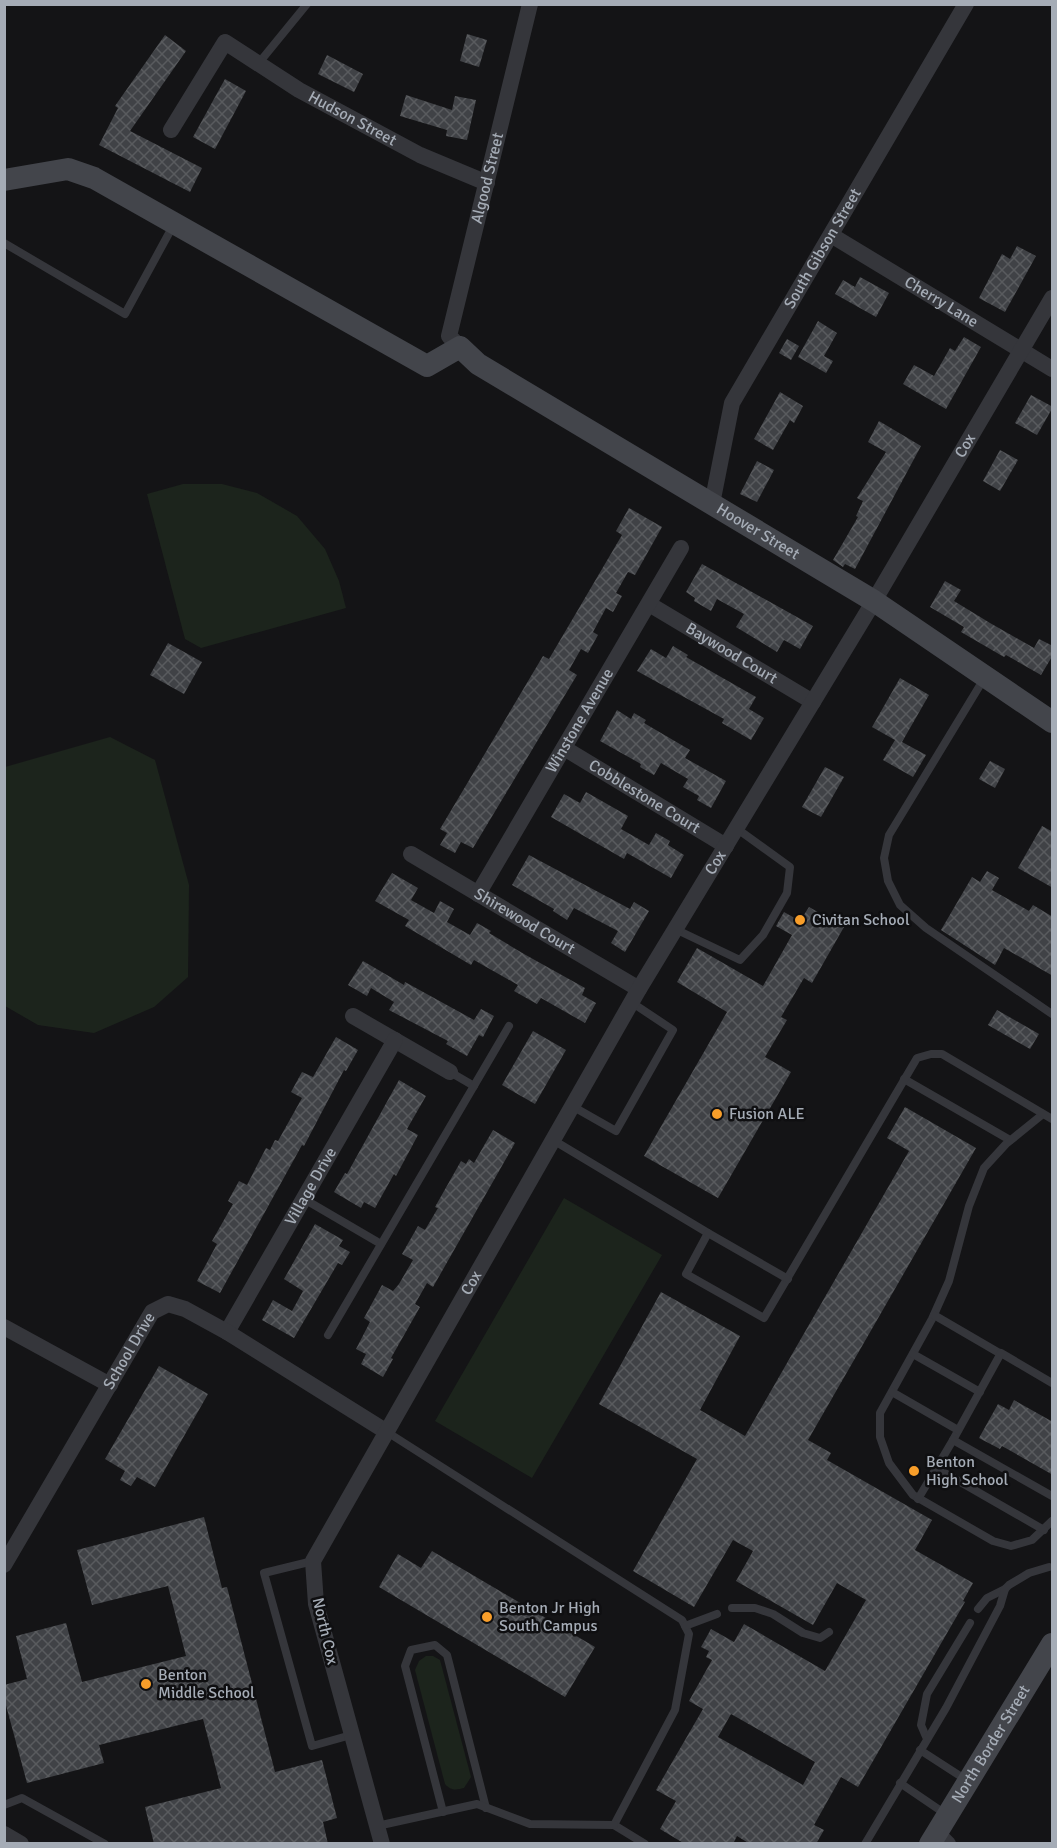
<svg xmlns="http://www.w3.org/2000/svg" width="1057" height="1848" font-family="Signika,sans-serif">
  <defs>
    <pattern id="building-cross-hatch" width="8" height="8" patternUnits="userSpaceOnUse" patternTransform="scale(1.5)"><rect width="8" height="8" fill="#404246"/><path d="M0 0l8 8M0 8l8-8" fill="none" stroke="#595b5e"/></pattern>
  </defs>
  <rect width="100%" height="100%" fill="#141416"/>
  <!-- green -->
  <g fill="#1c241c">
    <path d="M183 484H222L257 493 297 516 325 549 339 581 346 608 201 648 185 639 147 494Z"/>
    <path d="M110 737 155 760 189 885 188 977 154 1007 94 1033 38 1025 5 1006V767Z"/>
    <path d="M564 1198 662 1255 532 1478 435 1421Z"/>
    <path d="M426 1656H433L440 1660 471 1777 464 1788C456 1790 451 1791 445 1784L415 1670 419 1661Z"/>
  </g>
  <!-- building -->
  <g fill="url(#building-cross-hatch)" fill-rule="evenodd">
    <path d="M467 34 487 40 479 67 460 61Z"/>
    <path d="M165 35 186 51 130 131 202 168 190 192 99 145 118 108 115 106Z"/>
    <path d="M327 55 363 74 354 92 318 74Z"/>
    <path d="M225 79 246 91 215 149 193 137Z"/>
    <path d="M406 95 452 110 455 96 476 100 467 140 446 136 447 130 400 116Z"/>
    <path d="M1017 246 1036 256 1005 312 979 298 1002 254 1010 259Z"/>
    <path d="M860 277 889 293 876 317 835 294 843 280 855 287Z"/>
    <path d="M818 321 837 333 824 356 833 361 826 373 798 357Z"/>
    <path d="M964 337 981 347 946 409 903 384 914 365 934 376 950 348 955 351Z"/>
    <path d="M787 339 799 346 791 360 779 353Z"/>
    <path d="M780 392 803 406 794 423 790 420 773 450 754 439Z"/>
    <path d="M1031 395 1053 407 1037 435 1015 423Z"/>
    <path d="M879 421 921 446 855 569 845 564 843 567 833 560 858 517 856 516 863 501 857 498 886 452 868 442Z"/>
    <path d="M1000 450 1018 460 1000 491 983 481Z"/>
    <path d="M757 461 774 470 757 502 740 494Z"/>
    <path d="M629 508 662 527 635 575 628 572 616 593 622 596 613 612 606 608 593 632 598 635 588 653 581 649 569 670 577 675 473 848 461 842 455 853 440 845 447 833 440 829 543 656 549 659 572 620 622 535 616 531Z"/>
    <path d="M702 564 813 626 800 649 784 640 777 652 736 627 744 614 717 599 711 611 694 601 695 598 686 592Z"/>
    <path d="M945 581 961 590 954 601 990 623 1034 648 1039 639 1053 646V655L1041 675 1006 655 1004 657 961 632 964 627 930 607Z"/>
    <path d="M168 643 202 662 184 694 150 675Z"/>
    <path d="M673 646 688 655 686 657 756 697 749 709 764 718 751 740 722 723 724 719 637 671 651 649 666 658Z"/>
    <path d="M900 678 929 695 902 742 926 755 913 777 883 760 895 740 872 727Z"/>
    <path d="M617 710 631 719 634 713 646 720 644 723 690 750 685 758 726 781 711 808 697 800 699 796 683 787 688 779 661 763 654 775 640 767 641 764 600 741Z"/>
    <path d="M990 761 1005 769 995 788 979 779Z"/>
    <path d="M825 767 844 777 821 817 802 807Z"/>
    <path d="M586 792 628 816 621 829 649 845 656 833 670 841 668 845 684 855 671 878 627 853 624 859 551 817 564 794 580 803Z"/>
    <path d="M1042 826 1053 832V888L1018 868Z"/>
    <path d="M529 855 630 909 634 902 649 911 625 952 611 943 618 931 574 908 567 920 553 911 554 909 512 885Z"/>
    <path d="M987 871 999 878 992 890 1029 911 1033 905 1053 917V976L1004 948 995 965 941 930 972 877 980 882Z"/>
    <path d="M392 873 418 888 411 900 434 913 440 901 454 909 447 922 470 935 477 923 491 931 489 933 524 954 585 988 582 995 596 1003 585 1023 541 998 537 1004 514 991 518 985 474 960 471 965 405 926 409 920 375 901Z"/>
    <path d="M809 907 844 927 812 983 804 978 781 1017 787 1020 765 1057 791 1072 718 1198 644 1156 727 1012 677 982 697 948 763 986 792 935 776 926 784 912 800 921Z"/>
    <path d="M363 961 404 985 405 982 474 1020 481 1009 494 1016 483 1037 479 1035 467 1056 446 1044 448 1041 389 1010 394 1002 371 988 367 996 348 985Z"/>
    <path d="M997 1010 1039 1034 1030 1049 988 1025Z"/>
    <path d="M533 1031 566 1050 535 1104 502 1085Z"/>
    <path d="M336 1037 358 1050 346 1071 344 1070 304 1146 302 1145 220 1293 197 1281 217 1244 212 1241 233 1204 228 1201 239 1181 247 1185 266 1148 270 1150 275 1140 278 1141 302 1098 291 1092 302 1072 313 1077Z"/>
    <path d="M399 1080 426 1096 407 1129 418 1135 396 1176 394 1174 375 1208 364 1202 361 1208 334 1192 345 1173 347 1174Z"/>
    <path d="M905 1107 976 1148 808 1440 831 1453 827 1460 932 1520 915 1550 973 1583 963 1601 965 1602 858 1787 841 1777 814 1825 824 1830 816 1844H750L737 1836 733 1844H685L660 1829 676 1801 656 1790 703 1709 689 1701 712 1660 706 1657 709 1651 701 1647 711 1629 734 1642 744 1624 825 1671 866 1600 837 1583 813 1625 736 1581 753 1551 733 1540 694 1607 633 1571 697 1459 599 1404 661 1292 740 1336 700 1410 745 1436 909 1151 887 1138ZM731 1714 815 1762 803 1785 718 1737Z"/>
    <path d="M493 1130 515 1143 433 1287 427 1283 415 1304 420 1307 391 1358 393 1359 383 1377 361 1364 366 1354 356 1349 370 1322 364 1318 382 1285 393 1291 399 1284 413 1260 402 1254 418 1226 425 1230 438 1208 435 1207 461 1161 466 1164 469 1159 474 1163Z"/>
    <path d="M315 1224 343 1240 339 1246 350 1252 342 1265 338 1263 294 1338 262 1320 273 1300 292 1311 303 1291 284 1279Z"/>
    <path d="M159 1366 208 1394 155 1487 137 1477 131 1486 120 1480 125 1471 105 1459Z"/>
    <path d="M1014 1400 1053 1422V1475L1002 1446 1000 1449 979 1438 998 1404 1009 1410Z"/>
    <path d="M204 1517 222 1588 227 1587 275 1772 322 1760 337 1818 323 1822 328 1844H154L145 1807 221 1788 203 1719 99 1745 104 1763 27 1783 4 1698V1685L27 1679 16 1636 66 1623 82 1682 186 1656 168 1586 92 1605 77 1550Z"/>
    <path d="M432 1551 595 1647 565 1697 379 1587 398 1554 421 1568Z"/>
  </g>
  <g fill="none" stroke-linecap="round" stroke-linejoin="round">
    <!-- lane -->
    <g stroke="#35363b" stroke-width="8">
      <path d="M258 64 307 4"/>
      <path d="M4 243 125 314 174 224"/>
      <path d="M985 677 889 835 884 858 888 881 900 905 926 928 1052 1014"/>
      <path d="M675 929 740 960 763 935 787 893 790 867 736 828"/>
      <path d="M450 1072 474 1086"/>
      <path d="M904 1079 1010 1140"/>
      <path d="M572 1106 616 1131 673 1030 631 1002"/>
      <path d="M1043 1114 1006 1144 984 1168 969 1206 949 1281 932 1319 880 1413V1437L889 1463 913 1495 993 1541 1011 1546 1032 1540 1052 1521"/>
      <path d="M553 1140 708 1233 686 1274 764 1318 917 1058 931 1054H942L1052 1119"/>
      <path d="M304 1199 381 1244"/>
      <path d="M708 1233 788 1279"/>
      <path d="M934 1315 1001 1354"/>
      <path d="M328 1335 509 1026"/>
      <path d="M913 1354 980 1392"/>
      <path d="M1052 1383 1001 1353 953 1440 1052 1496"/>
      <path d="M892 1392 958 1430"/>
      <path d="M387 1432 682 1620 689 1634 675 1710 614 1825 645 1844"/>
      <path d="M936 1468 1044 1530"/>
      <path d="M918 1499 953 1440"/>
      <path d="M313 1561 264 1573 312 1746 351 1735"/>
      <path d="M732 1608H755L773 1614 803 1633 820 1638 829 1632"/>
      <path d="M978 1609 987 1598 1005 1589"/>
      <path d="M685 1626 717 1614"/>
      <path d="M927 1739 921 1725 927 1694 970 1623"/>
      <path d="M920 1750 968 1781"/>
      <path d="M900 1783 947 1815"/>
      <path d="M4 1805 22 1798 105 1844"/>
      <path d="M443 1812 405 1666 411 1650 435 1645 447 1655 486 1808"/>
      <path d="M377 1826 477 1804 530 1824 614 1825"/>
      <path d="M865 1844 946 1708 1000 1606 1005 1589 1009 1585 1029 1573 1049 1567"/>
    </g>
    <!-- street -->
    <g stroke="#35363b" stroke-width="16">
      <path id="s1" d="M171 130 225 42 299 90 420 155 487 183"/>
      <path id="s2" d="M831 235 1052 369"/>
      <path id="s3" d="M460 347 449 336 530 4"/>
      <path id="s4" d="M712 504 732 403 966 4"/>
      <path id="s5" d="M649 604 813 702"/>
      <path id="s6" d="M564 748 726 846"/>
      <path id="s7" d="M411 854 639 989"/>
      <path id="s8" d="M478 894 681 548"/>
      <path d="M353 1016 450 1072"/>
      <path d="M4 1327 110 1385"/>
      <path id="s9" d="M227 1332 395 1040"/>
      <path id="s10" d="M4 1565 152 1312 168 1304 185 1309 227 1332 387 1432"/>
      <path d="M937 1833 948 1844"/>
      <path d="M4 1834 21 1844"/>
      <path id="s11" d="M382 1844 316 1604 313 1561 639 989 874 601 1052 298"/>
    </g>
    <!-- secondary -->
    <g stroke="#43454b" stroke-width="22">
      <path id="s12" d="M4 180 68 169 94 178 427 366 460 347 478 364 874 601 1052 722"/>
      <path id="s13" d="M930 1844 1052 1644"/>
    </g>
  </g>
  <!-- markers -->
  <g fill="#f89e2a" stroke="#0f0f11" stroke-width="2">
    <circle cx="800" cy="920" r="6"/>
    <circle cx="717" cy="1114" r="6"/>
    <circle cx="914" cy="1471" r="6"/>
    <circle cx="487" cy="1617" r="6"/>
    <circle cx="146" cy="1684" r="6"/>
  </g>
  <g text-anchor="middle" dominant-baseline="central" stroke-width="5" stroke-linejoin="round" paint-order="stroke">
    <!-- street labels -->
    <g font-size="16" fill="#a5acb6" stroke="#0f0f11">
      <text stroke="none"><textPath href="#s1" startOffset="252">Hudson Street</textPath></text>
      <text stroke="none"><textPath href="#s3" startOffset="178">Algood Street</textPath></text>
      <text stroke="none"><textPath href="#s4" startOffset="282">South Gibson Street</textPath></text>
      <text stroke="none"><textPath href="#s2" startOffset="129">Cherry Lane</textPath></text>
      <text stroke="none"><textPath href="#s11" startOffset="1584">Cox</textPath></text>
      <text stroke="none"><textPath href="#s12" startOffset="864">Hoover Street</textPath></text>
      <text stroke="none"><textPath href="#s5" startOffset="96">Baywood Court</textPath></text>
      <text stroke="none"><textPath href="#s8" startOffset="201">Winstone Avenue</textPath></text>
      <text stroke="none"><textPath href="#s6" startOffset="94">Cobblestone Court</textPath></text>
      <text stroke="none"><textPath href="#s11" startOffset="1098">Cox</textPath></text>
      <text stroke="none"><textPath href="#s7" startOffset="132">Shirewood Court</textPath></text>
      <text stroke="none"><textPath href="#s9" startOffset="168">Village Drive</textPath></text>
      <text stroke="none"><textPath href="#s11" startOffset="612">Cox</textPath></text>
      <text stroke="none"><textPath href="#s10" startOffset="248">School Drive</textPath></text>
      <text transform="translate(325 1631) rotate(77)">North Cox</text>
      <text stroke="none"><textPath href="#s13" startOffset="117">North Border Street</textPath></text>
    </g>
    <!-- poi labels -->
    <g font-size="16" fill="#a5acb6" stroke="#0f0f11" text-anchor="start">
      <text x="812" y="920">Civitan School</text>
      <text x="729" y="1114">Fusion ALE</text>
      <text x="926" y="1462">Benton<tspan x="926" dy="18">High School</tspan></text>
      <text x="499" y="1608">Benton Jr High<tspan x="499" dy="18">South Campus</tspan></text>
      <text x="158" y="1675">Benton<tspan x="158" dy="18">Middle School</tspan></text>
    </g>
  </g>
  <!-- border -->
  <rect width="1057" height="1848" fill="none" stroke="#a5acb6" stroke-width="12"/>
</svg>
